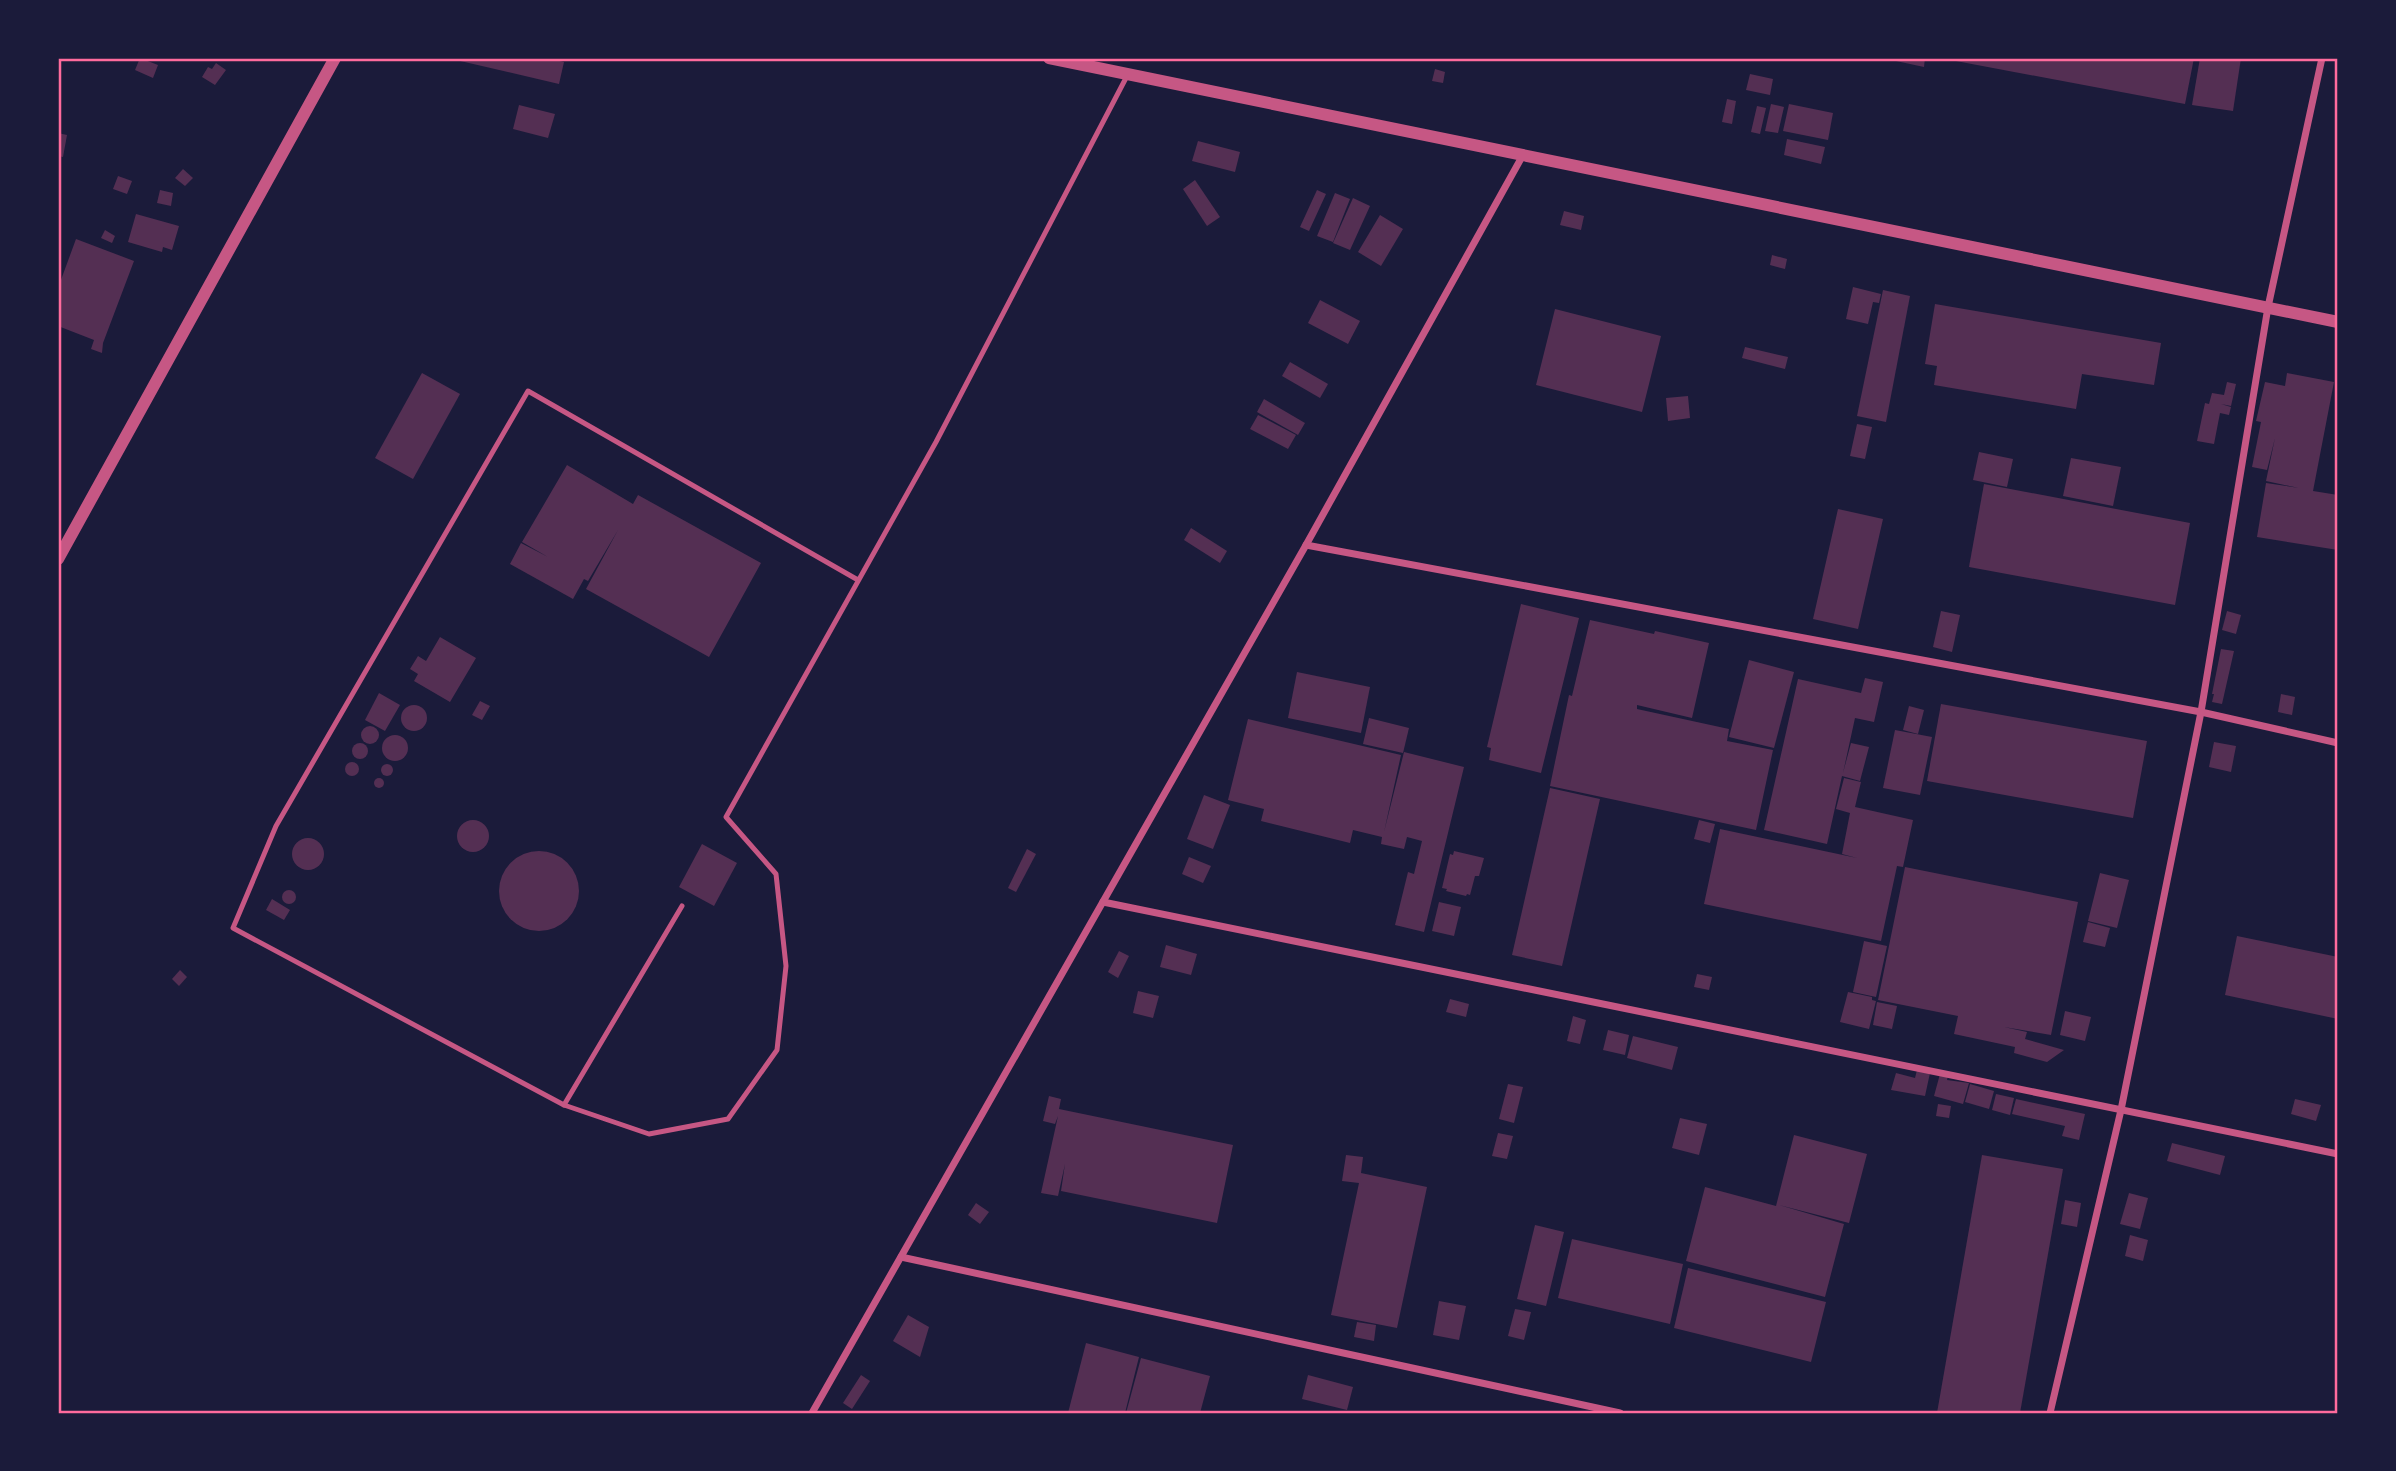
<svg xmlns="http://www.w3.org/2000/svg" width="2396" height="1471" font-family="'PT Serif',serif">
  <rect width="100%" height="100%" fill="#1b1b3a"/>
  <!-- building -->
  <g fill="#542f53">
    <path d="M140 58 158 65 153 78 135 70Z"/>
    <path d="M456 58H547L564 62 559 84 456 60Z"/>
    <path d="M1882 58H1925L1924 67Z"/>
    <path d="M1940 58H2194L2185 104Z"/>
    <path d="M2200 58H2241L2233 111 2192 105Z"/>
    <path d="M216 63 226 70 215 85 202 77 208 67 212 69Z"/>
    <path d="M1435 69 1445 72 1443 83 1432 81Z"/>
    <path d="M1750 74 1773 79 1770 95 1746 90Z"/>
    <path d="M1727 99 1736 101 1732 124 1722 122Z"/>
    <path d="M1771 104 1784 107 1778 133 1765 131Z"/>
    <path d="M1789 104 1833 113 1828 140 1783 131Z"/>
    <path d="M519 105 555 114 548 138 513 129Z"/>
    <path d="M1757 106 1766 108 1760 134 1751 132Z"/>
    <path d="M58 133 67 135 63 157 58 156Z"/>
    <path d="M1787 139 1825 147 1821 164 1784 155Z"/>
    <path d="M1198 141 1240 152 1235 172 1192 161Z"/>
    <path d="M183 169 193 178 185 186 175 178Z"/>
    <path d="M118 176 132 181 127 194 113 189Z"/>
    <path d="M1195 180 1220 217 1207 226 1183 189Z"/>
    <path d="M160 190 173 193 171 206 157 203Z"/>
    <path d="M1317 190 1326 194 1309 231 1300 227Z"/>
    <path d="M1335 193 1350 199 1333 242 1317 236Z"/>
    <path d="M1353 198 1370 206 1350 250 1333 243Z"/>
    <path d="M1564 211 1584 216 1581 230 1560 225Z"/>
    <path d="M136 214 179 226 172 250 163 247 162 252 128 242Z"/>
    <path d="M1380 215 1403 229 1381 266 1358 252Z"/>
    <path d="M105 230 115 236 112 243 101 238Z"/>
    <path d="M76 239 134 261 103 343 102 353 91 349 94 340 58 326V288Z"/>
    <path d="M1772 255 1787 259 1785 269 1770 265Z"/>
    <path d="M1853 287 1881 294 1879 303 1873 302 1868 324 1846 319Z"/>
    <path d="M1883 290 1910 296 1886 422 1857 416Z"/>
    <path d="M1320 300 1360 321 1348 344 1308 323Z"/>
    <path d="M1935 304 2161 343 2154 385 2082 374 2076 409 1934 385 1937 366 1925 364Z"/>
    <path d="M1555 309 1661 336 1642 412 1536 385Z"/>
    <path d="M1745 347 1788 357 1785 369 1742 358Z"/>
    <path d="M1290 362 1328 384 1320 398 1282 376Z"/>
    <path d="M422 373 460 394 413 479 375 458Z"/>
    <path d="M2287 373 2334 382 2313 491 2338 495V550L2257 537 2266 483 2299 488 2266 481 2275 438 2267 470 2252 467 2261 422 2256 421 2265 382 2285 386Z"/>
    <path d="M2227 382 2236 384 2231 406 2221 404 2231 407 2229 415 2220 413 2214 444 2197 441 2205 403 2209 404 2212 393 2224 395Z"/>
    <path d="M1688 396 1690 418 1668 421 1666 398Z"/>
    <path d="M1264 399 1305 423 1298 435 1257 412Z"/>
    <path d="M1258 415 1296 435 1288 449 1250 429Z"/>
    <path d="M1857 424 1872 427 1865 459 1850 456Z"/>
    <path d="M1979 452 2013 459 2007 487 1973 480Z"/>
    <path d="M2071 458 2121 467 2113 506 2063 496Z"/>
    <path d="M567 465 633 504 638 495 761 563 709 657 586 589 618 530 588 581 584 579 573 599 510 564 521 543 548 557 522 542Z"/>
    <path d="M1984 484 2190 523 2175 605 1969 567Z"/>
    <path d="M1838 509 1883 519 1858 629 1813 619Z"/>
    <path d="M1191 528 1227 551 1220 563 1184 540Z"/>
    <path d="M1521 604 1579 618 1541 773 1489 760 1491 748 1487 747Z"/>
    <path d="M1941 611 1960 615 1952 652 1933 647Z"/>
    <path d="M2227 611 2241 615 2236 634 2222 630Z"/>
    <path d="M1590 620 1654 634 1655 631 1709 643 1692 718 1637 705V709L1729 729 1727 741 1773 750 1756 830 1550 786 1569 695 1572 696Z"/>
    <path d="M440 637 476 658 450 702 414 681 418 674 410 669 418 656 426 661Z"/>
    <path d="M2221 649 2234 651 2222 704 2212 702 2214 694H2212Z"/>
    <path d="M1749 660 1794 672 1774 748 1729 737Z"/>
    <path d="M1297 672 1370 687 1361 733 1288 718Z"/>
    <path d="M1865 678 1883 682 1874 722 1855 718 1843 773 1851 743 1869 747 1860 781 1842 776 1827 844 1764 830 1798 679 1861 693Z"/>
    <path d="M379 693 400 705 385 731 365 720Z"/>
    <path d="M2281 694 2295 697 2292 715 2278 712Z"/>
    <path d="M480 701 490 706 482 720 472 715Z"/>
    <path d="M1941 704 2147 741 2133 818 1927 781Z"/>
    <circle cx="414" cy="718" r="13"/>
    <path d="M1909 706 1924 710 1918 734 1903 730Z"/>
    <path d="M1369 718 1409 728 1403 753 1363 744Z"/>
    <path d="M1248 719 1401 755 1384 832 1404 752 1464 767 1424 932 1395 925 1408 872 1414 874 1422 841 1407 837 1404 849 1381 844 1382 837 1353 830 1350 843 1261 821 1264 809 1228 800Z"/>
    <circle cx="370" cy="735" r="9"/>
    <path d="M1895 730 1932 737 1920 795 1883 788Z"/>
    <circle cx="395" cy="748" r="13"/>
    <path d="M2214 742 2236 746 2231 772 2209 767Z"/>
    <circle cx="360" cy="751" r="8"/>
    <circle cx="352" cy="769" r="7"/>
    <circle cx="387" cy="770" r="6"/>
    <circle cx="379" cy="783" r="5"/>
    <path d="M1844 778 1861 782 1855 807 1913 820 1903 867 1897 866 1881 941 1704 904 1720 829 1857 858 1842 854 1850 813 1836 809Z"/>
    <path d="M1550 788 1600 799 1562 966 1512 955Z"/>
    <path d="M1204 795 1230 805 1213 849 1187 839Z"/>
    <circle cx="473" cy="836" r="16"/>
    <path d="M1699 820 1715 824 1710 843 1694 839Z"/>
    <circle cx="308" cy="854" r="16"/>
    <path d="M702 844 737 863 714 906 679 887Z"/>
    <path d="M1027 849 1036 854 1016 892 1008 888Z"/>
    <circle cx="539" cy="891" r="40"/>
    <path d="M1454 851 1484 858 1479 876H1475L1470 895 1467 894 1466 896 1446 891 1447 889 1442 888 1450 854 1453 855Z"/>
    <path d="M1189 857 1211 866 1203 883 1182 874Z"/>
    <path d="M1905 867 2078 902 2051 1035 2004 1027 2027 1032 2025 1039 2064 1050 2047 1062 2014 1053 2015 1047 1954 1034 1958 1016 1878 1000Z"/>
    <path d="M2100 873 2129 880 2117 928 2088 921Z"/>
    <circle cx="289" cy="897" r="7"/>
    <path d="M272 899 290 910 284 920 266 910Z"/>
    <path d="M1439 902 1461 907 1454 936 1432 931Z"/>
    <path d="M2088 922 2110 928 2105 947 2083 942Z"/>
    <path d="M2237 936 2338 957V1019L2225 995Z"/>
    <path d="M1864 941 1887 946 1876 997 1853 992Z"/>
    <path d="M1166 945 1197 954 1191 975 1160 967Z"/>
    <path d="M1119 951 1129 956 1118 978 1108 972Z"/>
    <path d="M180 970 187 977 179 986 172 979Z"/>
    <path d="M1697 974 1712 977 1709 990 1694 987Z"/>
    <path d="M1138 991 1159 996 1153 1018 1133 1013Z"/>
    <path d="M1848 992 1872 997V1000L1876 1001 1869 1029 1840 1022Z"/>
    <path d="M1450 999 1469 1004 1466 1017 1446 1012Z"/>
    <path d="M1877 1002 1897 1006 1892 1029 1873 1025Z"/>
    <path d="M2065 1011 2091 1017 2085 1041 2060 1035Z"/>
    <path d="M1573 1016 1586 1020 1580 1044 1567 1041Z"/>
    <path d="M1608 1030 1629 1035 1625 1055 1603 1050Z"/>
    <path d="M1633 1036 1678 1047 1672 1070 1627 1058Z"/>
    <path d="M1917 1070 1930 1073 1925 1096 1891 1090 1896 1073 1915 1078Z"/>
    <path d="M1940 1074 1948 1076 1947 1080 1969 1083 1963 1104 1934 1096Z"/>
    <path d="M1508 1084 1523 1087 1514 1123 1499 1119Z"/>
    <path d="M1970 1084 1994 1091 1989 1109 1965 1102Z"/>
    <path d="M1996 1094 2014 1098 2010 1115 1992 1110Z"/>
    <path d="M1049 1096 1061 1099 1059 1109 1233 1145 1217 1223 1061 1191 1065 1164 1058 1196 1041 1193 1058 1116 1055 1124 1043 1121Z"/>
    <path d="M2016 1099 2085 1114 2079 1140 2062 1136 2065 1126 2012 1114Z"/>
    <path d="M2295 1099 2321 1105 2316 1121 2291 1114Z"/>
    <path d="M1938 1104 1951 1106 1949 1118 1936 1116Z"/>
    <path d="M1680 1118 1707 1124 1699 1155 1672 1148Z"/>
    <path d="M1498 1133 1513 1136 1507 1159 1492 1156Z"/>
    <path d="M1794 1135 1867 1154 1849 1223 1779 1205 1844 1224 1825 1297 1686 1261 1705 1187 1776 1206Z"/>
    <path d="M2172 1143 2225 1156 2220 1175 2167 1161Z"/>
    <path d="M1346 1155 1363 1157 1361 1173 1427 1187 1397 1328 1331 1315 1359 1183 1342 1181Z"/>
    <path d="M1982 1155 2063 1169 2020 1413H1937Z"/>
    <path d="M2129 1193 2148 1198 2140 1229 2120 1224Z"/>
    <path d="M2065 1200 2081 1203 2077 1227 2061 1224Z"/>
    <path d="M976 1203 989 1212 980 1224 968 1215Z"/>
    <path d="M1535 1225 1564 1232 1546 1306 1517 1299Z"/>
    <path d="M2130 1235 2148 1240 2143 1261 2125 1256Z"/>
    <path d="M1572 1239 1683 1264 1670 1324 1558 1298Z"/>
    <path d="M1688 1268 1826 1302 1811 1362 1674 1328Z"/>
    <path d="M1439 1301 1466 1306 1459 1340 1433 1335Z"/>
    <path d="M1515 1309 1531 1312 1524 1340 1508 1336Z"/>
    <path d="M908 1315 929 1327 920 1357 893 1341Z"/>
    <path d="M1357 1322 1376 1325 1374 1341 1354 1337Z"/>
    <path d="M1086 1343 1139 1357 1125 1413H1068Z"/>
    <path d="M1141 1358 1210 1376 1200 1413H1126Z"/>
    <path d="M861 1375 870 1381 852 1409 843 1403Z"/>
    <path d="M1308 1375 1353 1387 1347 1410 1302 1399Z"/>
  </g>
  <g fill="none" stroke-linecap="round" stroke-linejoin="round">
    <!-- service -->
    <g stroke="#c65784" stroke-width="5">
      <path d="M858 580 528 391 276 826 233 928 564 1105 649 1134 728 1119 777 1050 786 966 776 874 726 817 936 442 1127 76"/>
      <path d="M564 1105 682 906"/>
    </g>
    <!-- minor -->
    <g stroke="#c65784" stroke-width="7">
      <path d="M1306 545 2201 712 2338 743"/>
      <path d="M1103 902 2338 1154"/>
      <path d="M901 1257 1620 1413"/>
      <path d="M812 1413 1306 545 1523 155"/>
      <path d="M2050 1413 2121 1110 2201 712 2268 307 2322 58"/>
    </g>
    <!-- tertiary -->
    <g stroke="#c65784" stroke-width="12">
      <path d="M1049 58 2338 322"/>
      <path d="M58 559 335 58"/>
    </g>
  </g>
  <!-- border -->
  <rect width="2396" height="1471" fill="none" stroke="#1b1b3a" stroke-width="119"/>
  <rect x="60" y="60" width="2276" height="1352" fill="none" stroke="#ff6b9d" stroke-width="2.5"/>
</svg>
